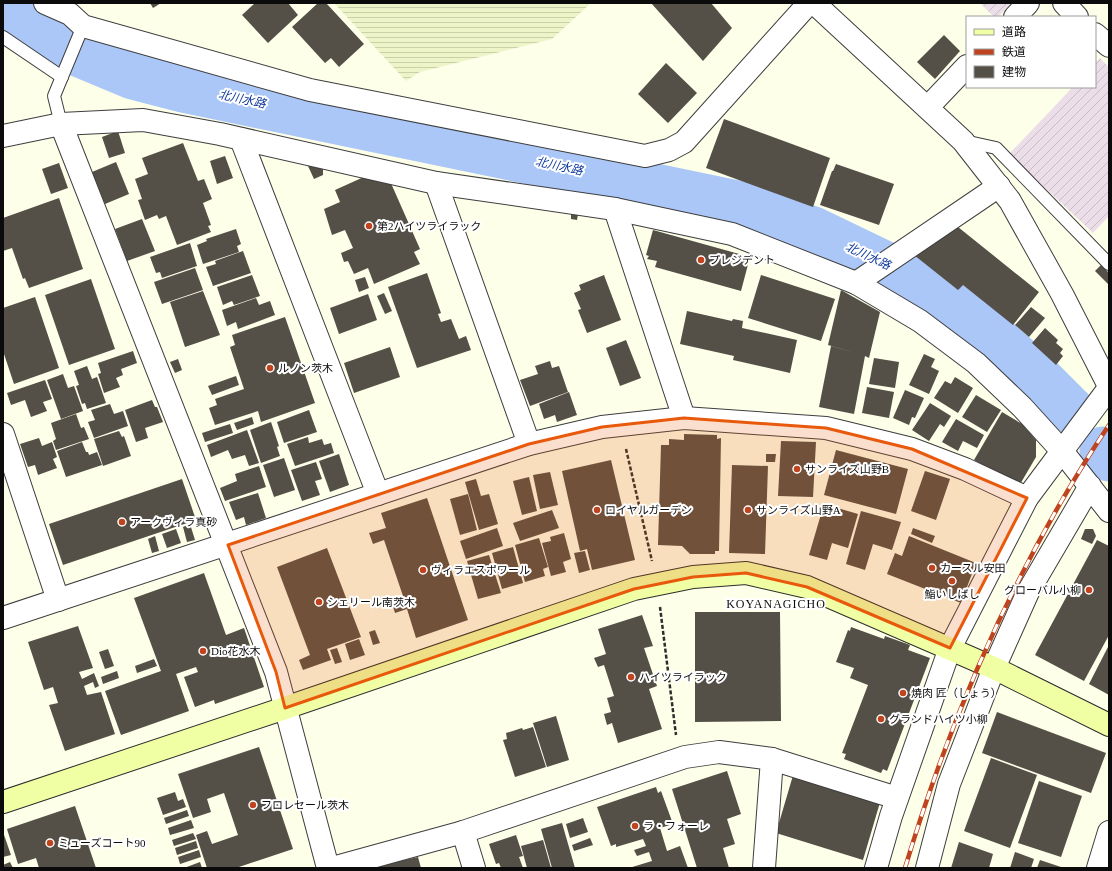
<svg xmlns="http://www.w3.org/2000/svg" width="1112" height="871" font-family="'Times New Roman','Noto Sans JP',serif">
  <defs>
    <pattern id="industrial-furrows" width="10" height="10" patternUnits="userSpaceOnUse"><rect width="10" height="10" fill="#ebdee9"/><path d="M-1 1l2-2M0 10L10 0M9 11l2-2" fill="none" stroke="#c8bdc6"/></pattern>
    <pattern id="farmland-rules" width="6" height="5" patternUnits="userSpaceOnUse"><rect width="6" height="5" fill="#edf5c8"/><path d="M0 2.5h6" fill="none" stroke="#cad1aa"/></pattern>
  </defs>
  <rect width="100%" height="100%" fill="#fdffe9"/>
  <!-- industrial -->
  <g fill="url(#industrial-furrows)">
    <path d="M980 3H1011L998 17H994Z"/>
    <path d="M1100 58 1109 67V216L1093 233 1009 154 1073 87H1095V63Z"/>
  </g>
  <!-- farmland -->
  <path fill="url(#farmland-rules)" d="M334 3H591L552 39 420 72 406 81Z"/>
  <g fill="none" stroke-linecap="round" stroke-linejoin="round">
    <!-- river -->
    <g stroke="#abc7f8" stroke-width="47">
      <path d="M3 10 61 46 133 76 183 89 742 205 813 230 894 269 944 300 989 333 1033 372 1072 411"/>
      <path d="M1103 450 1109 458"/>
    </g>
  </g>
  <!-- building -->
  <g fill="#544f47">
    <path d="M150 3H161L153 8Z"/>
    <path d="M255 3H288L298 15 268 43 242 15Z"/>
    <path d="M318 3H326L364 44 339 67 331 58 325 63 292 27Z"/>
    <path d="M651 3H711L732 28 703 61Z"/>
    <path d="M944 35 960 51 935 79 917 62Z"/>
    <path d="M666 63 697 93 668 123 638 94Z"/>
    <path d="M724 119 830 158 813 207 706 168Z"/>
    <path d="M118 131 125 153 109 158 102 137Z"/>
    <path d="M183 143 198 181 204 179 212 199 203 203 211 225 208 226 211 232 177 245 166 216 159 219 157 215 145 220 138 200 142 199 135 179 148 174 142 158Z"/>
    <path d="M225 156 233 178 217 184 210 161Z"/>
    <path d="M116 162 129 194 105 204 92 172Z"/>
    <path d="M59 163 68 188 51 194 42 169Z"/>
    <path d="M313 164 323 166V175L314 179 308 166Z"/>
    <path d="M836 164 894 184 879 225 820 205 832 171H833Z"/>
    <path d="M366 176H383L386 183 390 181 420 249 414 252 420 264 374 284 368 268 354 274 348 261 344 262 341 253 353 248 345 230 332 235 324 209 340 202 335 190Z"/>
    <path d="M59 198 83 269 29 288 25 278 23 279 12 248 3 251V218Z"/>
    <path d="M571 213 578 214 577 220 571 219Z"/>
    <path d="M142 219 155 251 127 261 115 229Z"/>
    <path d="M958 227 1039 292 1013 325 963 285 958 290 914 255Z"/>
    <path d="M236 229 241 244 237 246 239 252 203 264 197 245 207 241 206 239Z"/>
    <path d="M653 230 750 257 741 291 655 267 657 261 647 259 649 256 646 255Z"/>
    <path d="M190 243 197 266 162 278 160 272 156 273 150 257Z"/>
    <path d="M243 251 251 273 213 286 206 267 216 264 215 261Z"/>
    <path d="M1101 265 1109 273V285L1095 271Z"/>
    <path d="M195 268 203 290 162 304 154 282Z"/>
    <path d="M427 273 441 313 438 314 441 322 451 319 459 339 466 336 471 350 417 368 388 287Z"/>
    <path d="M252 275 260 296 234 305 232 301 223 305 217 287Z"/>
    <path d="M604 275 621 320 587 333 578 310 581 309 574 293 581 290 579 285Z"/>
    <path d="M761 275 835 299 821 341 748 318Z"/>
    <path d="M365 277 369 288 359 292 355 280Z"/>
    <path d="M91 279 115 349 69 365 45 295Z"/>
    <path d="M841 290 880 312 869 358 865 356 854 414 819 407 831 346 856 353 828 345Z"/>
    <path d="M203 291 220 335 185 347 170 302Z"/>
    <path d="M384 293 392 311 385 314 377 296Z"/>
    <path d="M368 294 377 320 339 334 330 308Z"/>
    <path d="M35 297 59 368 14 384 3 351V308Z"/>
    <path d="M256 298 259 305 270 301 275 315 238 329 236 322 227 326 222 310Z"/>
    <path d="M1031 307 1045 318 1029 337 1015 325Z"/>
    <path d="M687 311 732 321 733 319 743 321 742 328 797 340 790 373 733 360 734 356 680 344Z"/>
    <path d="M285 317 315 403 261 422 258 411 215 425 209 408 217 405 215 399 244 389 230 347 235 345 232 335Z"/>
    <path d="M1045 328 1058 340 1056 343 1063 349 1060 353 1063 356 1056 365 1032 343Z"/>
    <path d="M626 340 641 378 620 386 606 348Z"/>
    <path d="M390 347 400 377 354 393 344 363Z"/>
    <path d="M133 351 137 363 121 369 123 375 116 378 120 387 104 393 98 374 101 373 98 363Z"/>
    <path d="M924 354 935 359 931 367 939 371 929 394 909 385Z"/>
    <path d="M874 358 899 362 895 388 869 384Z"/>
    <path d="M178 359 182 370 175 373 170 362Z"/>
    <path d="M550 361 552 368 559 366 568 392 530 406 520 380 538 374 535 366Z"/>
    <path d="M87 366 92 379 97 377 106 403 87 409 85 403 82 404 76 386 79 385 74 371Z"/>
    <path d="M63 374 68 388 74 386 83 411 61 419 47 380Z"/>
    <path d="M236 376 239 385 212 395 208 386Z"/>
    <path d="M955 377 973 388 958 413 934 398 945 381 951 384Z"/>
    <path d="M45 380 52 399 43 402 47 411 31 417 25 400 11 405 7 393Z"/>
    <path d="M867 387 894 392 889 418 862 413Z"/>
    <path d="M905 390 924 398 915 418 912 417 909 425 893 418Z"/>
    <path d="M569 392 577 415 557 422 555 415 544 419 539 404Z"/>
    <path d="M976 395 1001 410 987 432 962 417Z"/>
    <path d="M152 400 155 407H157L163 422 145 428 148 438 136 442 125 410Z"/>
    <path d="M930 403 951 416 944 427 940 424 929 441 912 430Z"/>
    <path d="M110 404 114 414 123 411 128 426 94 438 88 422 95 420 91 410Z"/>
    <path d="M309 410 317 432 284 443 277 422Z"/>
    <path d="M1002 412 1022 424 1036 440V457L1019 486 974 460Z"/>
    <path d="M76 414 81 428 84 427 89 439 56 450 53 441 56 439 51 423Z"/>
    <path d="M252 417 254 424 237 430 234 423Z"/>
    <path d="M956 419 984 435 977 448 963 441 958 451 942 442Z"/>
    <path d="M271 422 279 446 277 447 280 456 261 463 250 430Z"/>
    <path d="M230 424 233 433 205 442 202 433Z"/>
    <path d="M247 430 259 463 249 466 245 455 232 459 228 450 211 457 207 445Z"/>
    <path d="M119 431 122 437 124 436 131 456 103 466 94 439Z"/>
    <path d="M684 434 717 435V439L721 438 719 551H715V554H690L682 546 658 545 661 445H669V439L684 440Z"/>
    <path d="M308 437 309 443 322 439 324 445 331 443 334 453 295 466 287 444Z"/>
    <path d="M39 438 42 446 52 442 57 457 53 459 57 468 38 475 35 465 28 467 20 444Z"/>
    <path d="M781 441 816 442 813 497 778 496Z"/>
    <path d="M82 442 86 452H88L89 455 97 452 102 465 66 477 57 451Z"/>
    <path d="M836 450 908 469 896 514 824 495Z"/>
    <path d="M339 454 349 485 330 492 319 461Z"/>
    <path d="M766 454H776L775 462H766Z"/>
    <path d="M284 458 295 490 274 497 263 465Z"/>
    <path d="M611 460 635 560 592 570 587 549 580 551 562 471Z"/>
    <path d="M316 462 322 479 315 481 320 495 302 501 291 470Z"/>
    <path d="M732 465 768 466 765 554 729 553Z"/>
    <path d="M259 466 266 487 225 501 220 488 237 481 235 474Z"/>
    <path d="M925 471 950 479 936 520 911 511Z"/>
    <path d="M550 472 558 505 540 509 533 475Z"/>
    <path d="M529 477 537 511 522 515 513 481Z"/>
    <path d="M182 479 196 520 63 565 49 524Z"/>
    <path d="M476 479 481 496 489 494 498 524 479 530 465 482Z"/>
    <path d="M258 493 266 518 246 525 244 517 236 520 229 502Z"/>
    <path d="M468 494 477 530 460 535 450 499Z"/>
    <path d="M427 498 468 620 416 638 407 609 395 613 391 600 403 596 384 540 373 544 369 533 386 528 381 513Z"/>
    <path d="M824 504 858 514 848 548 832 543 827 560 809 555Z"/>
    <path d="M552 510 559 528 520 541 513 523Z"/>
    <path d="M861 511 901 522 892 550 873 544 865 570 846 564Z"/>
    <path d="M190 524 195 540 187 542 183 527Z"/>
    <path d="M497 528 503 546 466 559 460 541Z"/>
    <path d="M913 528 935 536 932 543 911 534Z"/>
    <path d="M176 529 181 543 167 548 162 534Z"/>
    <path d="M1085 529H1093L1096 536 1092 544 1081 539Z"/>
    <path d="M564 533 571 559 563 562 566 572 551 576 542 543 551 541 550 537Z"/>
    <path d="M155 536 159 551 152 553 148 539Z"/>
    <path d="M909 536 976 563 961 603 887 574 895 553 902 556Z"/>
    <path d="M539 538 548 567 543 569 545 576 525 582 515 545Z"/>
    <path d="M1097 540 1109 546V635L1084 681 1035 655Z"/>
    <path d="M513 547 523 583 502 589 492 553Z"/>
    <path d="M327 548 361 637 327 649 331 660 303 670 299 660 310 655 277 567Z"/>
    <path d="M585 551 590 570 579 573 574 553Z"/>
    <path d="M489 555 501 593 478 599 467 561Z"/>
    <path d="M204 573 226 635 244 628 264 687 215 704 214 700 195 707 184 677 198 672 196 667 176 674 189 711 121 735 105 691 161 671 134 598Z"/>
    <path d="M695 612H780L781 721 695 722Z"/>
    <path d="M642 615 653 646 644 648 657 686 649 689 662 729 618 743 612 723 607 725 604 714 611 712 607 698 614 696 604 665 598 667 594 658 606 654 598 629Z"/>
    <path d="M78 626 93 668 79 672 82 679 94 673 99 686 95 688 93 682 84 686 87 695 101 692 115 734 65 751 49 705 58 703 53 687 44 690 28 642Z"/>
    <path d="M851 627 884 639 885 636 910 645 908 650 930 658 887 771 883 769 881 773 844 759 846 754 842 753 868 685 850 678 854 668 836 662 848 630 850 631Z"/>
    <path d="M375 630 380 643 373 645 369 632Z"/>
    <path d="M359 639 365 655 350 660 345 644Z"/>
    <path d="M1109 645V695L1089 684Z"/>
    <path d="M337 648 342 662 335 664 330 650Z"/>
    <path d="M108 649 114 666 105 669 99 652Z"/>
    <path d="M154 659 157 666 137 673 135 666Z"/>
    <path d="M117 671 119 678 103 684 101 677Z"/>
    <path d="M997 712 1106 753 1091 793 982 753Z"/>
    <path d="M556 716 569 760 547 767 533 723Z"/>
    <path d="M533 727 546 767 515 777 503 740 507 739 506 733 522 728 523 730Z"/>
    <path d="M259 747 293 849 236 868H207L196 835 207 831 212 844 238 835 224 793 207 799 211 812 193 818 178 774Z"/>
    <path d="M991 758 1037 775 1010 848 964 831Z"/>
    <path d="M727 771 741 814 727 819 735 844 723 848 729 868H697L672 789Z"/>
    <path d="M794 772 881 799 863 860 776 833Z"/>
    <path d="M1039 781 1082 796 1061 857 1018 843Z"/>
    <path d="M656 787 658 793 661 791 673 824 660 828 667 851 680 846 688 868H629L652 861 649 852 637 856 634 850 646 846 643 839 616 847V844L611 846 597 807Z"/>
    <path d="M175 792 178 801 183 799 186 807 163 815 157 798Z"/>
    <path d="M75 806 96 868H39L36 858 18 864 7 829Z"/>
    <path d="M187 810 189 816 166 824 164 818Z"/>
    <path d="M583 818 588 832 570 838 566 824Z"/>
    <path d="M191 820 194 828 170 835 168 828Z"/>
    <path d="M562 823 575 868H552L541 829Z"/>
    <path d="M3 832 11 855 3 857Z"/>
    <path d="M193 833 196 839 174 846 172 840Z"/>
    <path d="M516 835 523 856 519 857 523 868H501L499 863 496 864 489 844Z"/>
    <path d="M590 838 593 845 574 851 572 845Z"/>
    <path d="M543 840 551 868H527L521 846Z"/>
    <path d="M196 841 198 848 177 855 175 848Z"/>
    <path d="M959 842 993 854 989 868H951Z"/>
    <path d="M199 850 201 857 180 864 178 857Z"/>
    <path d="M1015 852 1034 859 1031 868H1010Z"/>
    <path d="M418 857 421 868H372V867Z"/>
    <path d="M1040 860 1064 868H1037Z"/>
    <path d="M10 862 13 868H3V865Z"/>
    <path d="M200 862 202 868H184Z"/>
  </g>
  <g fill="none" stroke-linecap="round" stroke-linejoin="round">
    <defs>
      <g id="lane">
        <path d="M3 37 62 77"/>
        <path d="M61 124 54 96 83 26"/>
        <path d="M964 141 996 148 1109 264"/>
      </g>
      <g id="street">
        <path d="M45 3 70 14 83 26 310 90 645 156 669 150 684 142 809 3"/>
        <path d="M814 3 963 141 1010 201 1062 294 1109 386"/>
        <path d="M1064 3 1077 17"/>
        <path d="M1015 17 1028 3"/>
        <path d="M1095 34 1109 46"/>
        <path d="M928 107 967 66"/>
        <path d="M61 124 276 672 328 868"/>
        <path d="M3 136 61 124 143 120 220 134 436 183 615 209 732 234 856 283 920 321 976 363 1022 407 1062 451 1109 511"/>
        <path d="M241 139 378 494"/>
        <path d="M436 183 529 444"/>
        <path d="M615 209 684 418"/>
        <path d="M856 283 999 186"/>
        <path d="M3 434 58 600"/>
        <path d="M3 618 529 444 602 427 684 418 826 428 912 449 965 469 1027 498"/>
        <path d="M463 832 474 868"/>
        <path d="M332 868 463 832 685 757 719 752 772 759 897 798"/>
        <path d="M764 868 772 759"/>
        <path d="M876 868 891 816 950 648 1027 498 1109 388"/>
        <path d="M927 868 949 784 994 668 1028 592 1090 486"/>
        <path d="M1098 868 1109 832"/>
      </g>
      <path id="secondary" d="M3 802 285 708 634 589 693 577 746 573 807 587 994 668 1109 725"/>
    </defs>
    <!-- lane casing -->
    <use href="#lane" stroke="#3e3e3e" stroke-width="14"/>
    <!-- street casing -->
    <use href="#street" stroke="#3e3e3e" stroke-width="24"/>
    <!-- secondary casing -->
    <use href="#secondary" stroke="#2d2d2d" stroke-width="24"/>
    <!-- path -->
    <g stroke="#2d2d2d" stroke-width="2.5" stroke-dasharray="4 2" stroke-linecap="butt">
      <path d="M626 449 652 561"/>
      <path d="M660 607 676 735"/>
    </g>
    <!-- lane -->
    <use href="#lane" stroke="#fff" stroke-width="12"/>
    <!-- street -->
    <use href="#street" stroke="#fff" stroke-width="22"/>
    <!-- secondary -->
    <use href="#secondary" stroke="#f0ffa4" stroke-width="22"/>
    <defs>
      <path id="rail" d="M905 868C952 712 1018 561 1109 425"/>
    </defs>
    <!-- rail casing -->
    <use href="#rail" stroke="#bf431e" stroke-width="4.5"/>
    <!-- rail -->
    <use href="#rail" stroke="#fff" stroke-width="3" stroke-dasharray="9" stroke-linecap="butt"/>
  </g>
  <!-- marked area -->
  <path fill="#e8590c" fill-opacity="0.2" stroke="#e8590c" stroke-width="3" stroke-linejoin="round" d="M684 418 826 428 912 449 1027 498 950 648 807 587 746 573 693 577 634 589 285 708 276 672 228 545 529 444 602 427Z"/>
  <!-- markers -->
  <g fill="#bf431e" stroke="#fff" stroke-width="1.5">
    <circle cx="369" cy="226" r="4"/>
    <circle cx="701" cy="260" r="4"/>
    <circle cx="270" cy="368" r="4"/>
    <circle cx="797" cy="469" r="4"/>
    <circle cx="597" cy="510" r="4"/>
    <circle cx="748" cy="510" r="4"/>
    <circle cx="122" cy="522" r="4"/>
    <circle cx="932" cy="568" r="4"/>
    <circle cx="423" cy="570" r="4"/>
    <circle cx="952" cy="581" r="4"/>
    <circle cx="1089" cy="590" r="4"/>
    <circle cx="319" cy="602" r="4"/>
    <circle cx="203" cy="651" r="4"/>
    <circle cx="631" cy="677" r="4"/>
    <circle cx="903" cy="693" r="4"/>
    <circle cx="881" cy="719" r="4"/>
    <circle cx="253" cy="805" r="4"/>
    <circle cx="635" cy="826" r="4"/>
    <circle cx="50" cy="843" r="4"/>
  </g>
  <g text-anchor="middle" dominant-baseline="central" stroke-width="4" stroke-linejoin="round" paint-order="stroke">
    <!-- poi labels -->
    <g font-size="11" fill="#0b0b0b" stroke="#fff" text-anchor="start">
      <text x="377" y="226">第2ハイツライラック</text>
      <text x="709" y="260">プレジデント</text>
      <text x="278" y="368">ルノン茨木</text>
      <text x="805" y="469">サンライズ山野B</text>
      <text x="605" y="510">ロイヤルガーデン</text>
      <text x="756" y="510">サンライズ山野A</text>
      <text x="130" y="522">アークヴィラ真砂</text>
      <text x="940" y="568">カースル安田</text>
      <text x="431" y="570">ヴィラエスポワール</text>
      <text x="1081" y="590" text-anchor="end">グローバル小柳</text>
      <text x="952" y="594" text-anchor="middle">鮨いしばし</text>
      <text x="327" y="602">シェリール南茨木</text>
      <text x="211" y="651">Dio花水木</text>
      <text x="639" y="677">ハイツライラック</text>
      <text x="911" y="693">焼肉 匠（しょう）</text>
      <text x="889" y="719">グランドハイツ小柳</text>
      <text x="261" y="805">フロレセール茨木</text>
      <text x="643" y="826">ラ・フォーレ</text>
      <text x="58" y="843">ミューズコート90</text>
    </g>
    <!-- water labels -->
    <g font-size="12" font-style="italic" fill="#113aa0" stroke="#fff">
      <text transform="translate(242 99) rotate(12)">北川水路</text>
      <text transform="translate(559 166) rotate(12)">北川水路</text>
      <text transform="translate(868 256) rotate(25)">北川水路</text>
    </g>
    <!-- neighbourhood labels -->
    <g font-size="12" letter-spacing="1" fill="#0b0b0b" stroke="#fff">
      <text x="776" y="604">KOYANAGICHO</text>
    </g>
  </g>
  <!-- border -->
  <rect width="1112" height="871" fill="none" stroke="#0b0b0b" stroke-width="8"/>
  <!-- legend -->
  <rect x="966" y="16" width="130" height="72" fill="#ffffff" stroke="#9d9d9d"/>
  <rect x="974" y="29" width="20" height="6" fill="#f0ffa4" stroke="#9d9d9d"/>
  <text x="1002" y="36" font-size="12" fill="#0b0b0b">道路</text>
  <rect x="974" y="49" width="20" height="6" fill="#bf431e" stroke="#9d9d9d"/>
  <text x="1002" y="56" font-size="12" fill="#0b0b0b">鉄道</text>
  <rect x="974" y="66" width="20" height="12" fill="#544f47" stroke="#9d9d9d"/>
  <text x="1002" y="76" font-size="12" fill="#0b0b0b">建物</text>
</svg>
